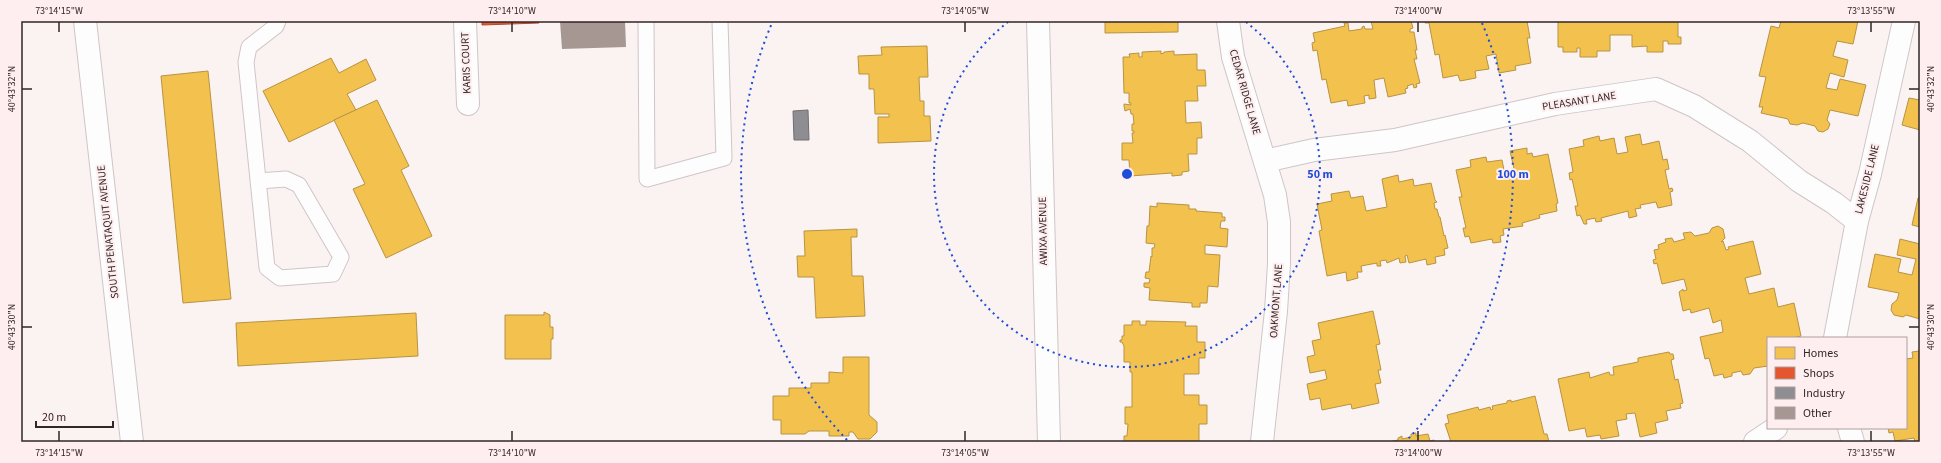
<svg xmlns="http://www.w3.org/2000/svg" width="1941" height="463" font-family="'Source Sans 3',sans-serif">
  <rect width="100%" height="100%" fill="#fbf2f2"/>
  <!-- homes -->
  <g fill="#f2c14e" stroke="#b89342">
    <path d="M1105 21H1178V32L1105 33Z"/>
    <path d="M1371 21H1411L1413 28 1410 29V32H1414L1417 50H1415L1417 59H1414L1420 83 1416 84 1417 87 1414 88 1413 84 1407 86 1408 88 1405 89 1406 93 1388 97 1384 78 1374 80 1376 98 1369 99V95L1364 96 1365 103 1348 106 1347 100 1331 103 1326 79 1322 80 1317 50 1313 51 1312 43 1315 42 1313 33 1345 26 1344 23H1348L1349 31 1362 29V27L1364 26 1365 29H1373Z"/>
    <path d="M1425 21H1527L1530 38H1527L1531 63 1515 66 1516 70 1499 73 1496 54 1486 56 1489 69 1475 71 1476 78 1460 81 1458 75 1443 78 1439 54 1435 55 1429 23H1425Z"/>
    <path d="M1558 21H1678V37H1681V44H1668V41H1663V52H1647V46L1632 47V35H1610V51H1597V57H1580V48H1577V52H1563V47H1558Z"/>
    <path d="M1781 21H1858L1853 44 1837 41 1833 56 1848 60 1844 77 1830 73 1826 88 1837 90 1840 79 1866 85 1858 116 1830 110 1827 120 1830 124 1828 129 1823 132 1818 131 1815 126 1803 123 1797 125 1790 124 1788 119 1761 113 1763 107H1759L1766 77 1759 76 1771 26 1779 28Z"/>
    <path d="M927 46 928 77H919L920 101H924V116H930L931 141 878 143V117H889V114H875L874 89H869V74H859L858 56 882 55 881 47Z"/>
    <path d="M1161 51V54L1164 53V52L1174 51V55L1197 54V70H1205L1206 86H1197L1198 101H1185L1186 123 1201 122 1202 138H1197V154H1188L1189 171 1182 172V175L1172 176V173L1130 176 1129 160H1122V143H1133L1132 133H1134V131H1132V124H1134L1133 114H1131L1130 109 1125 111 1124 106V104L1131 105V103H1129V93H1124L1123 57H1130L1129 54 1139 53V57H1142V52Z"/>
    <path d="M331 58 339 73 366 59 376 80 347 94 356 110 289 142 263 91Z"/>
    <path d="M208 71 231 299 183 303 161 76Z"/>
    <path d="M1909 98 1920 100V130L1902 125Z"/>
    <path d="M377 100 409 166 401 170 432 236 386 258 353 189 365 184 334 120Z"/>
    <path d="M1640 134 1642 145 1659 141 1663 160 1667 159 1669 169 1665 170 1669 189 1672 188 1673 191 1670 192 1672 205 1658 208 1656 202 1640 205 1641 208 1635 209 1637 216 1629 218 1628 211 1601 218 1602 221 1596 222 1595 218 1586 220 1587 224H1584L1580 215 1577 216 1575 206H1578L1572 179 1570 180 1569 173 1573 172 1569 149 1584 146 1583 140 1599 136 1600 141 1614 138 1617 154 1628 152 1625 137Z"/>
    <path d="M1527 148V154L1532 153 1533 157 1548 154 1558 203 1556 204 1557 211 1539 215 1540 218 1522 223 1523 226 1503 229 1504 235 1500 236 1501 242 1493 243 1492 239 1471 243 1469 236 1465 237 1463 228H1466L1459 197H1462L1456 170 1471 167 1470 160 1486 157 1487 162 1502 160 1505 175 1515 173 1510 151Z"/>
    <path d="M1398 175 1399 182 1413 179 1414 186 1431 183 1435 200 1437 202 1434 203 1435 209H1437L1439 217H1440L1444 236 1445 235 1448 248 1444 249 1445 255 1435 257 1436 263 1427 265 1426 259 1409 263 1407 255 1405 256 1406 262 1400 263 1399 258 1387 263 1386 260 1380 261 1381 266H1377V263L1361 266 1362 272H1357L1358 278 1347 281 1346 272 1327 276 1319 231 1322 230 1317 204 1332 201 1331 194 1349 191 1351 198 1363 196 1366 211 1387 207 1382 179Z"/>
    <path d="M1918 198H1920V227L1912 225Z"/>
    <path d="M1157 203 1189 205V209H1196V211L1222 213V217H1225V221H1221L1220 228 1228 229 1227 247 1205 245V254L1220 255 1218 287 1208 286 1207 303H1200V307H1192V303L1149 300 1150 288 1144 287V283H1149L1150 279 1145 278 1146 272H1149L1151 256 1152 257V248H1154L1155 244 1146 243 1147 226H1149L1150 206 1157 207Z"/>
    <path d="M1718 226 1723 229 1725 238 1721 242 1723 241 1726 250 1729 249 1728 247 1753 241 1761 274 1745 278 1749 294 1774 288 1778 307 1794 303 1801 336 1793 338H1768V366L1754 368 1750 374 1743 375 1741 371 1732 373V376L1724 378 1723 374 1714 376 1709 358 1705 359 1700 337 1723 332 1721 320 1713 323 1709 308 1691 313 1690 309 1683 311 1679 292 1683 289V291L1687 290 1684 279 1662 284 1657 263 1654 264 1653 260 1656 259 1654 250 1659 249 1658 245 1666 242 1665 239 1672 238 1674 242 1685 239 1683 233 1691 232 1695 236 1709 233 1712 228Z"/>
    <path d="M857 229V237H851L852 276H863L865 316 816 318 814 277H798L797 256H805L804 231Z"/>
    <path d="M1900 239 1920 244V319L1906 315 1903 317 1894 315 1891 310 1892 304 1897 300 1899 293 1868 287 1875 254 1901 259 1898 272 1912 275 1916 259 1897 255Z"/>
    <path d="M1373 311 1380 344 1376 345 1381 370H1378L1381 383 1375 384 1379 403 1352 409 1351 404 1322 410 1320 398 1310 400 1307 384 1327 379 1325 370 1310 373 1307 357 1315 355 1312 341 1321 339 1318 323Z"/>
    <path d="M544 312 550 315V327H553V339H551V359H505V315H544Z"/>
    <path d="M416 313 418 356 238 366 236 323Z"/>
    <path d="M1132 321H1140V325H1146V321L1186 322 1185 326H1197V342H1205V358H1199V374H1184V395H1199V405H1207V424H1199V442H1124V436H1127L1128 424H1125V407H1132V372H1130V362H1124V346L1122 342H1120V340H1122V336H1124V325H1132Z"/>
    <path d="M1919 351 1920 442H1915L1914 438 1895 441 1893 432 1889 433 1888 428H1906V359L1913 358 1912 352Z"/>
    <path d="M1669 352 1670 354H1673L1674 359 1671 360 1675 380 1678 379 1683 403 1680 404 1681 408 1666 411 1668 420 1655 423 1657 433 1640 437 1635 413 1626 414 1627 419 1616 421 1619 436 1601 439 1600 435 1587 437 1585 428 1569 431 1558 379 1589 372 1590 378 1609 372 1610 375H1614L1613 367 1638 362V358Z"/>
    <path d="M843 357H869V415L877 422V432L870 439H858L853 432H849V436H829V431H809L805 434H781V420H773V396H789V388H811V383H829V372L843 373Z"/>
    <path d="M1535 396 1544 434H1547L1549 442H1451L1445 424 1449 423 1447 415 1478 407 1479 410 1490 407 1491 410 1493 409 1492 406 1507 403V401L1511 400V402Z"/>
    <path d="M1416 433V436L1428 434 1430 441 1434 440V442H1389L1398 440V438L1402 436V439L1411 437V434Z"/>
  </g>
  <!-- shops -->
  <path fill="#e4572e" stroke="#ae492c" d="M482 21H539V23L482 25Z"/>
  <!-- industry -->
  <path fill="#8d8d92" stroke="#716e72" d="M808 110 809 140H794L793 111Z"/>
  <!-- building -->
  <path fill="#a69793" d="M560 21H625L626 47 562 49Z"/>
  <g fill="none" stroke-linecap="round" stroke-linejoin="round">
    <defs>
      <g id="lane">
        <path d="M646 21 647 179 724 158 720 21"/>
        <path d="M258 181 286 179 299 185 341 257 333 274 280 278 267 268 246 62 249 47 276 26 278 21"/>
      </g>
      <g id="street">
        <path d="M85 21 132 442"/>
        <path d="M465 21 468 104"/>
        <path d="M1038 21 1049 442"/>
        <path d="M1228 21 1233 57 1275 195 1279 222V264L1276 311 1262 442"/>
        <path d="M1265 161 1314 150 1395 140 1555 104 1656 89 1694 106 1750 141 1799 181 1834 203 1857 221"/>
        <path d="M1835 338 1857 221 1870 174 1904 21"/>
        <path d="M1849 428 1853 442"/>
        <path d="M1755 442 1776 428"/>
      </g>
    </defs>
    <!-- lane casing -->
    <use href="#lane" stroke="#cfc5c6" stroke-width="17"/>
    <!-- street casing -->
    <use href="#street" stroke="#cfc5c6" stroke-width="24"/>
    <!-- lane -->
    <use href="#lane" stroke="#fefdfd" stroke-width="15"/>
    <!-- street -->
    <use href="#street" stroke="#fefdfd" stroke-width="22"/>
  </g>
  <!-- ticks -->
  <path fill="none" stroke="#312727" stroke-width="1.5" d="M59 22V32M512 22V32M965 22V32M1418 22V32M1871 22V32M22 89H32M1909 89H1919M22 327H32M1909 327H1919M59 431V441M512 431V441M965 431V441M1418 431V441M1871 431V441"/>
  <!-- distance rings -->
  <g fill="none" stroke="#1d4ed8" stroke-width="2" stroke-dasharray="2 4">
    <path d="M1246 22A193 193 0 1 1 1008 22"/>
    <path d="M847 440A386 386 0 0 1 772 23M1482 23A386 386 0 0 1 1407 440"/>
  </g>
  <g text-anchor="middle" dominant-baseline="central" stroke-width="4" stroke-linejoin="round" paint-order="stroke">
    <!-- street labels -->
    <g font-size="11" fill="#312727" stroke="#ffeeef">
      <text transform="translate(466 63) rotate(-92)">KARIS COURT</text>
      <text transform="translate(1245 92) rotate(74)">CEDAR RIDGE LANE</text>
      <text transform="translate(1579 101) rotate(-9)">PLEASANT LANE</text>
      <text transform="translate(1867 179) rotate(-76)">LAKESIDE LANE</text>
      <text transform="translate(1043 231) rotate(-91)">AWIXA AVENUE</text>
      <text transform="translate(108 232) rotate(-96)">SOUTH PENATAQUIT AVENUE</text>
      <text transform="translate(1276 301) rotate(-86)">OAKMONT LANE</text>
    </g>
  </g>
  <circle cx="1127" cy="174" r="6" fill="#1d4ed8" stroke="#ffeeef" stroke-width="2"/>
  <g font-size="12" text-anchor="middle" font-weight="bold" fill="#1d4ed8" stroke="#ffeeef" stroke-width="4" stroke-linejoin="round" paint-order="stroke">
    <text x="1320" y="178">50 m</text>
    <text x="1513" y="178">100 m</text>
  </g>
  <!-- border -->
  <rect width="1941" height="463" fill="none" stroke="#ffeeef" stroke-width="44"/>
  <!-- legend -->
  <rect x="1767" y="337" width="140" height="92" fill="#ffeeef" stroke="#ad9e9f"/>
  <rect x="1775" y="347" width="20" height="12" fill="#f2c14e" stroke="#ad9e9f"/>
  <text x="1803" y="357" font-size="12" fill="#312727">Homes</text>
  <rect x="1775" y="367" width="20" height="12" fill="#e4572e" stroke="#ad9e9f"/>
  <text x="1803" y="377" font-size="12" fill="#312727">Shops</text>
  <rect x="1775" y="387" width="20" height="12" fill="#8d8d92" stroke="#ad9e9f"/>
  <text x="1803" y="397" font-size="12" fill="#312727">Industry</text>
  <rect x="1775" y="407" width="20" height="12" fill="#a69793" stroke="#ad9e9f"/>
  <text x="1803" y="417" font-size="12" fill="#312727">Other</text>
  <!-- scale -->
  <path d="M36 421v6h77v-6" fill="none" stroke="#312727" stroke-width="2"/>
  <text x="42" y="421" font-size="12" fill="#312727" stroke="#ffeeef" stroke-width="3" paint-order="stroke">20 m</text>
  <rect x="22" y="22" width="1897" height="419" fill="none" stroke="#312727" stroke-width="1.5"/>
  <g font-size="10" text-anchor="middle" fill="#312727">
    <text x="59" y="14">73°14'15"W</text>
    <text x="512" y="14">73°14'10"W</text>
    <text x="965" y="14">73°14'05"W</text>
    <text x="1418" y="14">73°14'00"W</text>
    <text x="1871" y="14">73°13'55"W</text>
    <text transform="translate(11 89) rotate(-90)" y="4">40°43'32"N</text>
    <text transform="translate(1930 89) rotate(-90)" y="4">40°43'32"N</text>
    <text transform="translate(11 327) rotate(-90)" y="4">40°43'30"N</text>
    <text transform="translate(1930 327) rotate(-90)" y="4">40°43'30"N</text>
    <text x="59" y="456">73°14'15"W</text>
    <text x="512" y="456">73°14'10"W</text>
    <text x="965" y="456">73°14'05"W</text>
    <text x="1418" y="456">73°14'00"W</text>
    <text x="1871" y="456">73°13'55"W</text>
  </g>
</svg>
